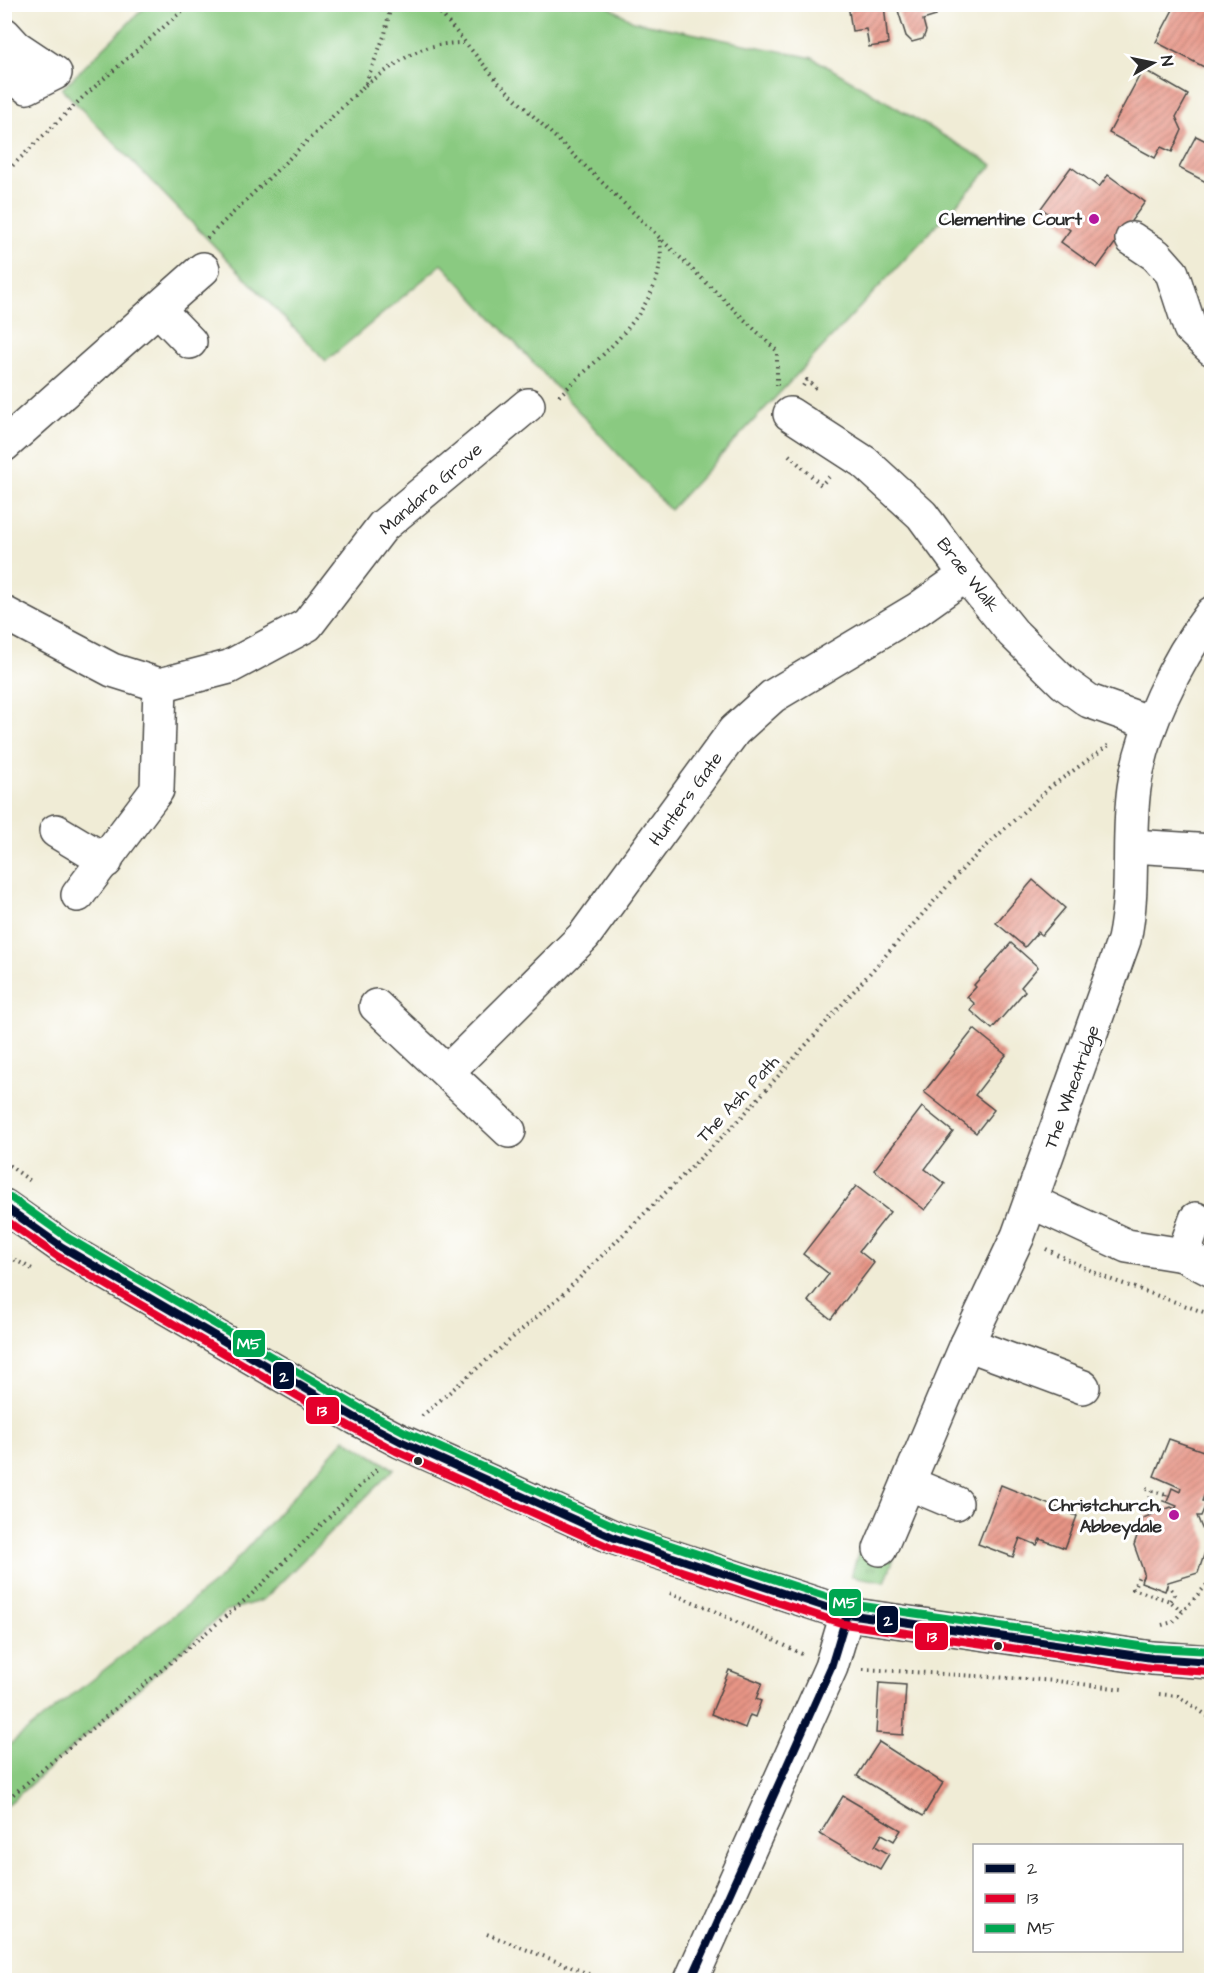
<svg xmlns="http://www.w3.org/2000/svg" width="1216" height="1985" font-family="'Architects Daughter',sans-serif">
  <defs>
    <pattern id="grass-tufts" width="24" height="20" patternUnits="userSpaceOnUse" patternTransform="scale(1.5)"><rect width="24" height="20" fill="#8aca81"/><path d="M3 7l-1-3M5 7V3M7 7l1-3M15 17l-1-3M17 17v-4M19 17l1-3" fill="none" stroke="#71a46a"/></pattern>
    <pattern id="building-hatch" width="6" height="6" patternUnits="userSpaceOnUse" patternTransform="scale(1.5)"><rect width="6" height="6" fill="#e79485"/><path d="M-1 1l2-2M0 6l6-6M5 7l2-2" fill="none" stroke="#bb796d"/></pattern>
  </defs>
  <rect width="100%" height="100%" fill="#fff"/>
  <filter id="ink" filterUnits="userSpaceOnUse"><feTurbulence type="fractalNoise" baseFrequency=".0167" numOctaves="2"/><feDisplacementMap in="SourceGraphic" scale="12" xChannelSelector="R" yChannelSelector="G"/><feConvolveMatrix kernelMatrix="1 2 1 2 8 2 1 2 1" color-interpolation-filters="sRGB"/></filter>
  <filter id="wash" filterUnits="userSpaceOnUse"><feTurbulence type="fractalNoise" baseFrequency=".008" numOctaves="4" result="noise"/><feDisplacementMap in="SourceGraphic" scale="24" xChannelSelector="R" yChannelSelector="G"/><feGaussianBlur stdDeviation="1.35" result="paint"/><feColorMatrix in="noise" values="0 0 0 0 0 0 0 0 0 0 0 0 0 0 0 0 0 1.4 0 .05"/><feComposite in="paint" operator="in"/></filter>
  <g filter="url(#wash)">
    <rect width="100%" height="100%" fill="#f0ecd6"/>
    <!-- grass -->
    <path fill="url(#grass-tufts)" stroke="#5a7a56" stroke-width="1.5" d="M861 1544 895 1555 885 1582 851 1576Z"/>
    <!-- green -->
    <g fill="#8aca81" stroke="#5a7a56" stroke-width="1.5">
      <path d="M147 5H606L633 21 813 58 993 165 670 510 442 264 326 361 62 89Z"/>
      <path d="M345 1439 394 1469 263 1600 226 1611 5 1807V1748L217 1581Z"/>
    </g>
    <g id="blocks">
      <!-- building -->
      <g fill="url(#building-hatch)">
        <path d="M848 4H884L888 44 869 47 866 29 852 31Z"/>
        <path d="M896 4H933L936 16 923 20 926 31 923 39 912 42 906 36Z"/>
        <path d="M1176 4H1212V51L1204 67 1156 42Z"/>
        <path d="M1143 69 1188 95 1176 117 1182 130 1172 152 1161 147 1155 158 1109 133Z"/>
        <path d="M1196 136 1212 144 1210 184 1179 168Z"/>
        <path d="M1071 167 1099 187 1108 175 1145 202 1097 268 1061 242 1070 230 1041 208Z"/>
        <path d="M1033 880 1065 908 1042 935 1038 932 1025 947 996 923Z"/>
        <path d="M1011 943 1038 967 1021 987 1025 991 992 1029 970 1010 975 1004 967 997 976 987 974 985Z"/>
        <path d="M974 1029 1006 1055 975 1095 994 1110 976 1133 924 1092Z"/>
        <path d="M922 1107 953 1132 925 1169 945 1184 925 1210 874 1170Z"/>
        <path d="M856 1186 890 1212 859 1251 874 1263 831 1319 808 1301 829 1274 803 1254Z"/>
        <path d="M1169 1439 1212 1454V1499L1204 1496 1202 1501 1207 1502 1201 1516H1197L1208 1543 1198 1573 1168 1582 1165 1591 1141 1582 1144 1573 1134 1545 1143 1518 1171 1507 1175 1509 1177 1506 1167 1502 1172 1488 1180 1492 1181 1488 1154 1476Z"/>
        <path d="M1001 1485 1077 1516 1065 1548 1040 1539 1037 1545 1020 1538 1013 1557 978 1544Z"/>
        <path d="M729 1670 762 1683 756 1699 761 1701 755 1717 750 1715 745 1728 711 1714Z"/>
        <path d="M879 1683 906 1685 903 1735 876 1733Z"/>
        <path d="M879 1742 943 1783 923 1816 857 1776Z"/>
        <path d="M843 1796 901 1830 894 1841 882 1834 875 1846 889 1854 880 1869 820 1834Z"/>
      </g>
    </g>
  </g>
  <g filter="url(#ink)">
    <use href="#blocks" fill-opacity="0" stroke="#494845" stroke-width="1.5"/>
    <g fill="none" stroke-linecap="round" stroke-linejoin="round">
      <defs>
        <g id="street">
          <path d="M4 34 16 47 55 73 27 87 4 71"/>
          <path d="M1132 239 1156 255 1172 273 1190 328 1212 349"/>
          <path d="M158 309 190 342"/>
          <path d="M790 414 864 462 922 515 966 575 1013 633 1064 683 1089 701 1151 723"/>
          <path d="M4 445 203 269"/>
          <path d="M4 613 112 670 160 685 229 667 307 625 383 526 528 405"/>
          <path d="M56 831 106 861"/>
          <path d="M1132 846 1212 851"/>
          <path d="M78 895 157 790 160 685"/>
          <path d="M376 1006 509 1131"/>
          <path d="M448 1071 584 936 734 731 773 696 918 609 966 575"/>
          <path d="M1032 1202 1127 1246 1183 1255 1212 1270"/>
          <path d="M1183 1255 1196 1219"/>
          <path d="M967 1344 1083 1387"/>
          <path d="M908 1483 956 1503"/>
          <path d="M880 1549 967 1344 1018 1236 1124 940C1135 888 1127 839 1134 788 1142 730 1176 660 1212 613"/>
          <path d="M691 1980 831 1667 847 1614"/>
        </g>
        <path id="secondary" d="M4 1206 62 1247 356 1418 400 1441 615 1538 847 1614 1152 1658 1212 1662"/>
      </defs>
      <!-- street casing -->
      <use href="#street" stroke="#494845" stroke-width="36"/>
      <!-- secondary casing -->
      <use href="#secondary" stroke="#494845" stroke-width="36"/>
      <!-- path -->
      <g stroke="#494845" stroke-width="4" stroke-dasharray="1.5 4.5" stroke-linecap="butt">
        <path d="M433 4 499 83 777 351V387"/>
        <path d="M365 85C403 61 415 43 463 43"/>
        <path d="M4 174 83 97 190 4"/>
        <path d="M207 238 365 85 385 34 391 4"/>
        <path d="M803 386 807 380 818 390"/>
        <path d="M559 396C600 356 673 302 659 236"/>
        <path d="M789 455 821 485 829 477"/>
        <path d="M4 1162 32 1182"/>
        <path d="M1046 1249 1104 1277 1212 1315"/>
        <path d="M4 1254 34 1270"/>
        <path d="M422 1416 562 1295 739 1120 968 863 1049 788 1109 745"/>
        <path d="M1146 1489 1169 1496"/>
        <path d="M1152 1491 1146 1511 1163 1505 1166 1495"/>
        <path d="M1204 1510 1212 1513"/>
        <path d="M1143 1578 1139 1576 1133 1589 1170 1601 1182 1611"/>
        <path d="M1166 1587 1171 1588 1174 1595 1170 1601"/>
        <path d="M670 1593 706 1607 802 1654"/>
        <path d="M1162 1625 1173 1622 1212 1579"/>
        <path d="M863 1669 1057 1681 1122 1689"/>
        <path d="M1159 1694 1178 1696 1212 1719"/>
        <path d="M4 1802 251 1595 379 1467"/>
        <path d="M487 1934 604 1980"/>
      </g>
      <!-- street -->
      <use href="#street" stroke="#fff" stroke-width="33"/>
      <!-- secondary -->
      <use href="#secondary" stroke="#fff" stroke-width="33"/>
      <defs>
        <g id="bus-1">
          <path d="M4 1206 62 1247 356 1418 400 1441 615 1538 847 1614 1152 1658 1212 1662"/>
          <path d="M691 1980 831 1667 847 1614"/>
        </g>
        <path id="bus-2" d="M4 1219 57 1256 351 1427 396 1451 611 1548 844 1624 1151 1668 1211 1672"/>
        <path id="bus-3" d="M10 1197 68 1238 361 1409 405 1432 619 1528 849 1604 1153 1648 1212 1651"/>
      </defs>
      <!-- bus-1 casing -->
      <use href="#bus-1" stroke="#fff" stroke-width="12"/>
      <!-- bus-2 casing -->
      <use href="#bus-2" stroke="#fff" stroke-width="12"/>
      <!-- bus-3 casing -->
      <use href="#bus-3" stroke="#fff" stroke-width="12"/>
      <!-- bus-1 -->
      <use href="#bus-1" stroke="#000e31" stroke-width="8"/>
      <!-- bus-2 -->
      <use href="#bus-2" stroke="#e4002b" stroke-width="8"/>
      <!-- bus-3 -->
      <use href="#bus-3" stroke="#00a651" stroke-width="8"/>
    </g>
  </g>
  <!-- markers -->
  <g fill="#b5179e" stroke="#fff" stroke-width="2">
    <circle cx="1094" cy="219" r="6"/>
    <circle cx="1174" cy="1515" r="6"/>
  </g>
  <g fill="#2b2b2b" stroke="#fff" stroke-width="2">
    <circle cx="418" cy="1461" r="5"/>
    <circle cx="998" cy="1646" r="5"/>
  </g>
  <g text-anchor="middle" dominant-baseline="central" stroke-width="6" stroke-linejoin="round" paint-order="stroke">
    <!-- poi labels -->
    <g font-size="18" font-weight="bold" fill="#2b2b2b" stroke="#fff" text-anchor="end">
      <text x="1082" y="219">Clementine Court</text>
      <text x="1162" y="1505">Christchurch,<tspan x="1162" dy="21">Abbeydale</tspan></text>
    </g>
    <!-- street labels -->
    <g font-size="18" fill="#2b2b2b" stroke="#fff">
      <text transform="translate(431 489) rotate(-41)">Mandara Grove</text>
      <text transform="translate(968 575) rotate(52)">Brae Walk</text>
      <text transform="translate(686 799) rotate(-54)">Hunters Gate</text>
      <text transform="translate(1072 1087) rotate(-70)">The Wheatridge</text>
      <text transform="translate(738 1099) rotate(-47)">The Ash Path</text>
    </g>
  </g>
  <g stroke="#fff" stroke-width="2">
    <rect x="232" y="1329" width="34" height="29" rx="6" fill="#00a651"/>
    <rect x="272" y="1361" width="23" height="29" rx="6" fill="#000e31"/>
    <rect x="305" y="1396" width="35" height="29" rx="6" fill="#e4002b"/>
    <rect x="828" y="1588" width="34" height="29" rx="6" fill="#00a651"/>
    <rect x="876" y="1605" width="23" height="29" rx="6" fill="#000e31"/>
    <rect x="914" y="1622" width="35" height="29" rx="6" fill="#e4002b"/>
  </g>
  <g font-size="16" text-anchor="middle" font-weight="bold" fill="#fff">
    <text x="249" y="1349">M5</text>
    <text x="284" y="1382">2</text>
    <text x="322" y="1416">13</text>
    <text x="845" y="1608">M5</text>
    <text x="888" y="1626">2</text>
    <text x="932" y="1642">13</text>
  </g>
  <!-- margin -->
  <rect width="1216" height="1985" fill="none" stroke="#fff" stroke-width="24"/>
  <!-- legend -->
  <rect x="973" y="1844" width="210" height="108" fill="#ffffff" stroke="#aaaaaa" stroke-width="1.5"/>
  <rect x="985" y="1864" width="30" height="9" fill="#000e31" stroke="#aaaaaa" stroke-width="1.5"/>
  <text x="1027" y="1874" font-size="18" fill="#2b2b2b">2</text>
  <rect x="985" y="1894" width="30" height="9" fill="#e4002b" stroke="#aaaaaa" stroke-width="1.5"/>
  <text x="1027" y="1904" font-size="18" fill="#2b2b2b">13</text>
  <rect x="985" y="1924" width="30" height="9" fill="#00a651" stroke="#aaaaaa" stroke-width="1.5"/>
  <text x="1027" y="1934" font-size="18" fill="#2b2b2b">M5</text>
  <!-- north arrow -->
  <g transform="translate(1153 63) rotate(81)" stroke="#ffffff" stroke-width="4.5" paint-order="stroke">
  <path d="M0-4.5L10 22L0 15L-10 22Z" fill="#2b2b2b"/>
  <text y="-9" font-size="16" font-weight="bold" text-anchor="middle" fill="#2b2b2b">N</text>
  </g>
</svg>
